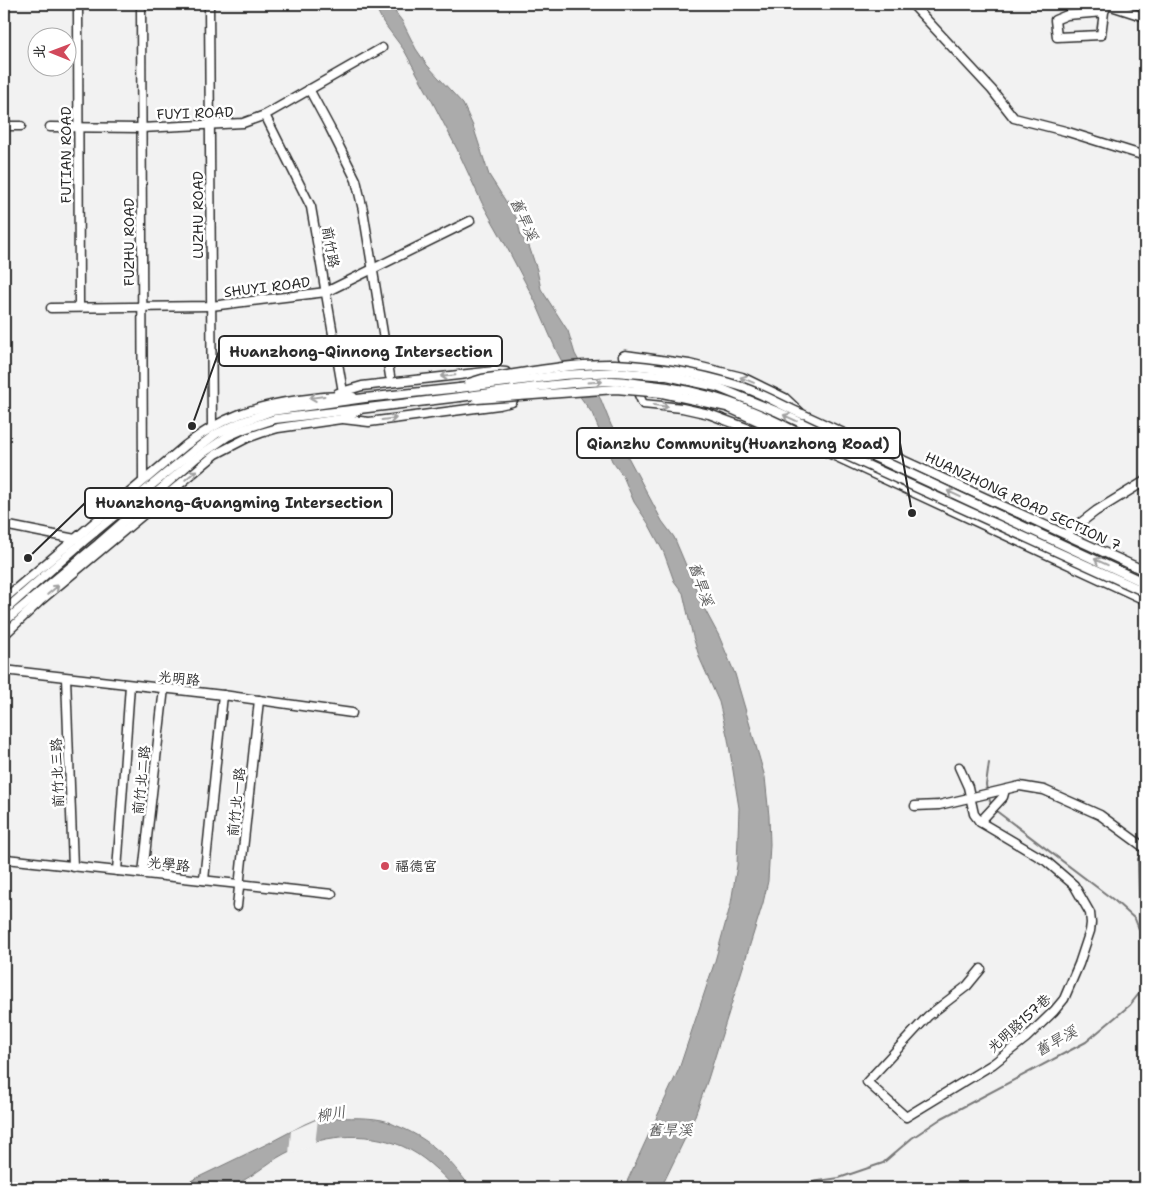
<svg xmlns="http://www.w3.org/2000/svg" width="1149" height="1192" font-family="'Shantell Sans','LXGW WenKai TC',sans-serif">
  <rect width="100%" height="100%" fill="#f2f2f2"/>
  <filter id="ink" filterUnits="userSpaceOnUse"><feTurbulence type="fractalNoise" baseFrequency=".02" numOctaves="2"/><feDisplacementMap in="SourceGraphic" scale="10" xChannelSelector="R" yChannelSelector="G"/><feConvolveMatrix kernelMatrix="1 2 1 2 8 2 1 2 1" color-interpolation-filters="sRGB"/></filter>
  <g filter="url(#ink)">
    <!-- water -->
    <g fill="#ababab" stroke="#787878">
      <path d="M374 4H389L402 21 416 49 427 65 463 104 473 126 489 175 517 219 521 236 529 246 537 270 541 289 568 331 575 354 601 400 611 425 662 521 674 537 704 608 719 636 735 674 765 777 769 816 770 844 768 881 763 903 708 1079 692 1124 661 1188H624L679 1069 715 961 731 903 737 865 739 808 728 739 719 702 700 659 693 637 683 593 674 581 664 553 648 523 634 502 623 476 612 461 592 413 581 398 557 352 535 301 504 242 482 203 457 149 432 101 404 50 383 22Z"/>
      <path d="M321 1117C341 1119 362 1116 382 1120 388 1121 394 1125 400 1127 433 1141 450 1160 471 1188H455C440 1172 423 1155 402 1146 364 1130 320 1135 284 1154 265 1164 250 1180 229 1187 219 1191 189 1188 176 1188L269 1143 305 1124Z"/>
    </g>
    <!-- pier -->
    <path fill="#f2f2f2" d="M318 1119 315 1145 289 1154 291 1131Z"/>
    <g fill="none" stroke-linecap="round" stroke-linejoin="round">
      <!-- stream -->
      <g stroke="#787878" stroke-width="2">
        <path d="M987 790 986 785 989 763"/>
        <path d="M988 795 992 807"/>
        <path d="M995 810 1115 901 1135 919 1145 944"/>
        <path d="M1140 927 1138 859 1140 855"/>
        <path d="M780 1188 792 1185 839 1178 883 1163 912 1138 942 1118 1086 1042 1130 1005 1145 986"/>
      </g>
      <defs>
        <g id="minor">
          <path d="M78 4 79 306"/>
          <path d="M141 4 143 480"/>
          <path d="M209 4 212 426"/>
          <path d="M912 4 992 90 1014 118 1065 131 1145 156"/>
          <path d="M1105 4 1145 17"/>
          <path d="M1104 12 1101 35 1057 37 1055 20 1067 15 1104 12 1107 4"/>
          <path d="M309 89 330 128 356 180 363 210 390 376"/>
          <path d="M265 115 311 207 343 392"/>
          <path d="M4 126H21"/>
          <path d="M50 127 141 128 243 123 265 115 382 48"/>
          <path d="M51 308 211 306 326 292 470 221"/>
          <path d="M629 370 623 356 625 355 689 364 742 377 785 398 802 414 1145 571"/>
          <path d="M635 386 643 404 682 408 709 414 773 438H796L1145 600"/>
          <path d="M338 393 362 386 494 371 506 372 511 378"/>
          <path d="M343 419 369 422 499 405 512 402 514 398V392"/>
          <path d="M4 525 75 539"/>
          <path d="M1066 534 1096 511 1145 481"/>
          <path d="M4 599 186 445C222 417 255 406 299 400 319 397 333 395 353 397"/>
          <path d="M4 611 84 541 192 452 216 434 239 423 272 411 365 398 459 388"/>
          <path d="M4 622 98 544 196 458 228 436 244 429 275 419 460 397"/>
          <path d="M4 635 40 601 216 454 247 438 261 433 278 428 341 419 359 410"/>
          <path d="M4 670 223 695 352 713"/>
          <path d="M66 678 73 867"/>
          <path d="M959 767 968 787 974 814 980 822 1046 861 1074 885 1090 913 1091 923 1090 931 1079 964 1064 999 1054 1011 1026 1038 993 1064 906 1117 867 1082 928 1016 967 986 981 969"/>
          <path d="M915 806 939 805 1020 786 1044 790 1100 815 1145 848"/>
          <path d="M980 822 1003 797 1005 790"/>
          <path d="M4 856 6 859 332 894"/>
          <path d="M117 871 130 685"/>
          <path d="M143 873 164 688"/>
          <path d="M204 880 223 695"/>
          <path d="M237 906 259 700"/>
        </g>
      </defs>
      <!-- minor casing -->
      <use href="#minor" stroke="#2b2b2b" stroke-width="11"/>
      <!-- minor -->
      <use href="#minor" stroke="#fff" stroke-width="8"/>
      <defs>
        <g id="minor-bridge">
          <path d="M469 383 482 379C525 373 571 363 615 364 656 366 697 373 736 385 758 391 781 405 802 414"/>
          <path d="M459 388 563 375 614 372 667 376 717 387 778 412 1145 583"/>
          <path d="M460 397C510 391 561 382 612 381 622 381 633 383 643 384 707 390 752 408 808 438L1145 592"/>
          <path d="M477 399 616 389 662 393 727 407 796 438"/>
        </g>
      </defs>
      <!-- minor-bridge casing -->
      <use href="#minor-bridge" stroke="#2b2b2b" stroke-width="11" stroke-linecap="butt"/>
      <!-- minor-bridge -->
      <use href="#minor-bridge" stroke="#fff" stroke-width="8"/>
    </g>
    <!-- one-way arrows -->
    <defs><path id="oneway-shaft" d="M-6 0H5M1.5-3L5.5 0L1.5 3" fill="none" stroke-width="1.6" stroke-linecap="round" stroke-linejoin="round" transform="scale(1.25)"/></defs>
    <g stroke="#a0a0a0">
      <use href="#oneway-shaft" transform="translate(448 376) rotate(174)"/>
      <use href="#oneway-shaft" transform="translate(747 380) rotate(-158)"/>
      <use href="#oneway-shaft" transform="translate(595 382) rotate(-3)"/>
      <use href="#oneway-shaft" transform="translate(317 397) rotate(172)"/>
      <use href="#oneway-shaft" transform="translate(661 406) rotate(7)"/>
      <use href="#oneway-shaft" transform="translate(790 418) rotate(-155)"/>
      <use href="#oneway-shaft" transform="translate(389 419) rotate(-7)"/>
      <use href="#oneway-shaft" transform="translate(191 475) rotate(-40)"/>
      <use href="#oneway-shaft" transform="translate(954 494) rotate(-155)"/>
      <use href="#oneway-shaft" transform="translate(1101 562) rotate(-155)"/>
      <use href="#oneway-shaft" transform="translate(53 590) rotate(-40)"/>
    </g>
  </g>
  <!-- markers -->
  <circle fill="#d1495b" stroke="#fff" stroke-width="2" cx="385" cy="866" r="5"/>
  <g text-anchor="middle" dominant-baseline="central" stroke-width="5" stroke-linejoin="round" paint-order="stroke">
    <!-- street labels -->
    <g font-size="14" fill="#2b2b2b" stroke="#fff">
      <text transform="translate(195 113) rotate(-2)">FUYI ROAD</text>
      <text transform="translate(66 155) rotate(-90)">FUTIAN ROAD</text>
      <text transform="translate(198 215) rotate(-90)">LUZHU ROAD</text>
      <text transform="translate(129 242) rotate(-90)">FUZHU ROAD</text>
      <text transform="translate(331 247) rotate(80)">前竹路</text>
      <text transform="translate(267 287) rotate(-7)">SHUYI ROAD</text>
      <text transform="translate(1023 501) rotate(25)">HUANZHONG ROAD SECTION 7</text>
      <text transform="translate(179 678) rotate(6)">光明路</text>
      <text transform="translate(57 773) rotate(-92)">前竹北三路</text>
      <text transform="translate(141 780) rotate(-84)">前竹北二路</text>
      <text transform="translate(236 802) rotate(-84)">前竹北一路</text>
      <text transform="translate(169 864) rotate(6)">光學路</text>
      <text transform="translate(1019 1023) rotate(-42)">光明路157巷</text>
    </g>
    <!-- poi labels -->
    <g font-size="14" fill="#2b2b2b" stroke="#fff" text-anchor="start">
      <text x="395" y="866">福德宮</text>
    </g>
    <!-- water labels -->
    <g font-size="15" font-style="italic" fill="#585858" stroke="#fff">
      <text transform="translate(524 219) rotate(66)">舊旱溪</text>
      <text transform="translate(701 584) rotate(71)">舊旱溪</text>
      <text transform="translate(1056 1041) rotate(-29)">舊旱溪</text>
      <text transform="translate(331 1114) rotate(-9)">柳川</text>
      <text x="670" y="1130">舊旱溪</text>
    </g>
  </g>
  <!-- callouts -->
  <path fill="none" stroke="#2b2b2b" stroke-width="2" d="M192 426L219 351M912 513L900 443M28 558L85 503"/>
  <g fill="#2b2b2b" stroke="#fff" stroke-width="2">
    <circle cx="192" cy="426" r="5"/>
    <circle cx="912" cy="513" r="5"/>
    <circle cx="28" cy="558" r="5"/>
  </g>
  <g fill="#fff" stroke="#2b2b2b" stroke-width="2">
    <rect x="219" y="336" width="283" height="30" rx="5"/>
    <rect x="577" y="428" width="323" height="30" rx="5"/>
    <rect x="85" y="488" width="307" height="30" rx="5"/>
  </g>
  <g font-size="15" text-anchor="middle" font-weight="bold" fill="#2b2b2b">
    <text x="361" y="357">Huanzhong-Qinnong Intersection</text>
    <text x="738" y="449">Qianzhu Community(Huanzhong Road)</text>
    <text x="239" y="508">Huanzhong-Guangming Intersection</text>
  </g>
  <!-- margin -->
  <rect width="1149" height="1192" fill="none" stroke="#fff" stroke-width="20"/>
  <rect x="10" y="10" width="1129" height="1172" fill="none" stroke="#2b2b2b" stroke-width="2" filter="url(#ink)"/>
  <!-- north arrow -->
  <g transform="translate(52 52) rotate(271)"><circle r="24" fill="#ffffff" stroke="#aaaaaa"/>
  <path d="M0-4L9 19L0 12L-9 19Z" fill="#d1495b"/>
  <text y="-8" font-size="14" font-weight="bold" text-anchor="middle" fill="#2b2b2b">北</text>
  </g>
</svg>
